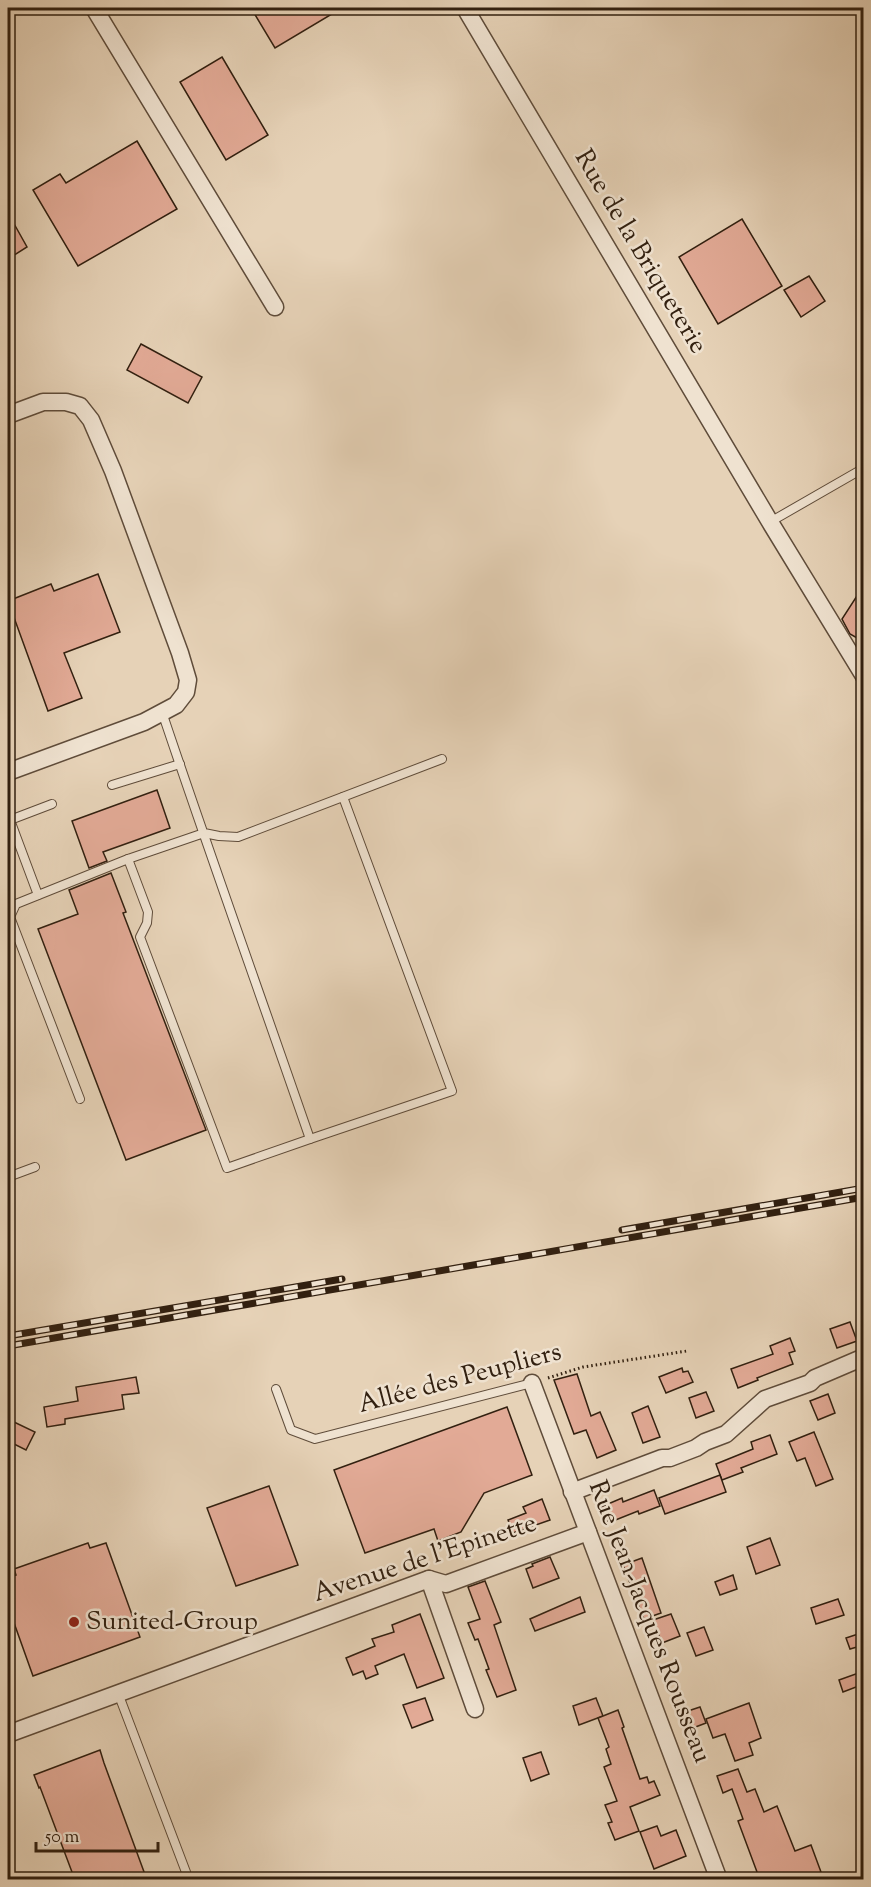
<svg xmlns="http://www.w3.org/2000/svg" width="871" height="1887" font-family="'Sorts Mill Goudy',serif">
  <rect width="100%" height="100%" fill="#e6d2b7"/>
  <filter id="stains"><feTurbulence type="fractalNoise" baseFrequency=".00333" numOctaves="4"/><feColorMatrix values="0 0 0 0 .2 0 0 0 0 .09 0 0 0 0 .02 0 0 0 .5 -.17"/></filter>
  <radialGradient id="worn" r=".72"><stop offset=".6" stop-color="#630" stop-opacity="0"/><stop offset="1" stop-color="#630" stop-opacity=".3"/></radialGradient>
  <!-- building -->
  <g fill="#e2aa96" stroke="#322010" stroke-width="1.5">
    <path d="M251 8H342L275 48Z"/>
    <path d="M222 57 268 135 226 160 180 82Z"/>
    <path d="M137 141 177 209 78 266 33 190 60 174 66 183Z"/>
    <path d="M8 213 27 247 8 259Z"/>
    <path d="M742 219 782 286 718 324 679 257Z"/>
    <path d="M809 276 825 301 801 317 784 290Z"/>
    <path d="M141 344 202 377 188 403 127 370Z"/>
    <path d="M98 574 120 632 64 653 82 698 48 711 8 601 51 584 54 591Z"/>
    <path d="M864 585V642L850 634 842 619Z"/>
    <path d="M157 790 170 828 103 852 107 861 89 868 72 821Z"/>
    <path d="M111 873 126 912 123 913 206 1130 126 1160 38 929 78 914 69 890Z"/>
    <path d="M850 1322 857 1341 837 1348 830 1329Z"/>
    <path d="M790 1338 795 1351 789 1353 793 1364 757 1378 758 1380 738 1388 731 1369 773 1354 770 1346Z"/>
    <path d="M682 1368 683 1372 688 1371 693 1382 666 1393 659 1377Z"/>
    <path d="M577 1374 591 1416 600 1412 616 1450 597 1458 586 1430 574 1434 554 1380Z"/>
    <path d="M136 1377 139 1393 122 1395 124 1409 65 1419V1424L47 1427 44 1407 78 1401 76 1387Z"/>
    <path d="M706 1392 714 1411 696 1418 689 1398Z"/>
    <path d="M828 1394 835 1413 818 1420 810 1401Z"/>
    <path d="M648 1406 660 1437 643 1443 632 1413Z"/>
    <path d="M507 1407 532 1475 484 1493 461 1532 438 1541 434 1529 365 1553 334 1470Z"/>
    <path d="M14 1422 35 1432 26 1450 8 1441V1437Z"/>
    <path d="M814 1432 833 1479 816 1486 805 1458 797 1461 789 1442Z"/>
    <path d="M770 1435 777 1454 741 1468 743 1472 722 1480 716 1464 753 1449 751 1442Z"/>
    <path d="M720 1475 726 1492 665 1514 659 1498Z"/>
    <path d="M269 1486 298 1565 236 1586 207 1508Z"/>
    <path d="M654 1490 660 1506 639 1514 638 1511 608 1523 601 1507 622 1498 623 1502Z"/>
    <path d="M542 1499 550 1520 513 1533 508 1520 526 1513 523 1507Z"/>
    <path d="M770 1538 780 1565 756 1574 747 1547Z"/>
    <path d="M88 1543 90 1548 106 1543 140 1637 33 1676 8 1606V1578L16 1575 14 1569Z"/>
    <path d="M550 1557 559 1578 533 1588 526 1569 533 1566 532 1564Z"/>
    <path d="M642 1558 661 1613 644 1619 623 1565Z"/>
    <path d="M733 1575 737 1589 720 1595 715 1582Z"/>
    <path d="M485 1581 501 1622 494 1625 516 1690 497 1697 486 1670 489 1669 478 1639 475 1640 468 1623 480 1619 468 1587Z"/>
    <path d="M580 1597 585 1612 535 1631 530 1619Z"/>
    <path d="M838 1599 844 1615 816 1624 811 1608Z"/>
    <path d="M420 1614 444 1678 417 1688 404 1654 375 1666 378 1674 366 1679 363 1671 353 1675 346 1658 375 1646 372 1639 394 1632 392 1625Z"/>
    <path d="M671 1614 680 1636 662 1643 653 1620Z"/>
    <path d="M704 1627 713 1650 696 1656 687 1633Z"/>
    <path d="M864 1632V1645L850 1649 846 1638Z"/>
    <path d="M864 1671V1684L843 1692 839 1680Z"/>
    <path d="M425 1698 433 1720 412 1728 403 1705Z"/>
    <path d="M596 1698 603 1716 579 1725 573 1706Z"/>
    <path d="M749 1703 761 1738 749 1743 753 1755 735 1761 725 1734 713 1738 706 1719Z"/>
    <path d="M700 1707 706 1723 685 1731 679 1714Z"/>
    <path d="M618 1710 624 1727 622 1728 640 1779 647 1777 649 1783 654 1781 660 1795 630 1807 639 1831 615 1840 608 1823 612 1822 605 1805 617 1801 604 1767 611 1764 606 1749 609 1747 598 1718Z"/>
    <path d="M100 1750 104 1763 147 1880H75L40 1787 39 1788 34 1775Z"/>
    <path d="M541 1752 549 1774 531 1781 523 1758Z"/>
    <path d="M738 1769 747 1792 755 1789 764 1812 777 1806 795 1851 811 1845 821 1872 800 1880H760L738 1821 743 1819 732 1789 723 1793 717 1776Z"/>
    <path d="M657 1826 661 1836 676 1830 686 1856 654 1869 640 1832Z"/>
  </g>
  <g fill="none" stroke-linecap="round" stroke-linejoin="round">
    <defs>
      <g id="lane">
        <path d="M770 522 864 468"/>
        <path d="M162 712C210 855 261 997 310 1139L227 1168 140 937 147 923 148 912 128 859 204 833 219 836 238 837 442 759"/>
        <path d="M112 785 180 764"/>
        <path d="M38 895 10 820 52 804"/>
        <path d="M80 1099 10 917 16 904 128 859"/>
        <path d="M310 1139 452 1091 343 797"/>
        <path d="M8 1177 35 1167"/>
        <path d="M276 1389 291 1430 315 1439 532 1383"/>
        <path d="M118 1693 189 1880"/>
      </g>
      <g id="street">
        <path d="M94 8 275 307"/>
        <path d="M465 8 770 522 864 676"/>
        <path d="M8 415 43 402H66L80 406 91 420 113 471 180 653 188 680 186 692 176 705 144 722 8 772"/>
        <path d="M532 1383 719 1880"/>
        <path d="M572 1492 662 1458H670L696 1448 705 1442 726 1434 765 1399 810 1383 815 1378 864 1357"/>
        <path d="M429 1579 475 1709"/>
        <path d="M8 1734 429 1579 446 1584 588 1532"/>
      </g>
    </defs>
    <!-- lane casing -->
    <use href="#lane" stroke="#5f4c3a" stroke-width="10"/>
    <!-- street casing -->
    <use href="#street" stroke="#5f4c3a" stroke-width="19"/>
    <!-- path -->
    <path stroke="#322010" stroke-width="3" stroke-dasharray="1.5 3" stroke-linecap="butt" d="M548 1378 583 1367 687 1351"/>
    <!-- lane -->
    <use href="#lane" stroke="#efe2d0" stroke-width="8"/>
    <!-- street -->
    <use href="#street" stroke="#efe2d0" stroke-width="16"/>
    <defs>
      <g id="rail">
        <path d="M622 1230 864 1188"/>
        <path d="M8 1336 342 1279"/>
        <path d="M8 1346 864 1197"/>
      </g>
    </defs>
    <!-- rail casing -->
    <use href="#rail" stroke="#322010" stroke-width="7"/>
    <!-- rail -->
    <use href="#rail" stroke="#efe2d0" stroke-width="4.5" stroke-dasharray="14" stroke-linecap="butt"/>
  </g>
  <!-- markers -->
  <circle fill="#8f2418" stroke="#efe2d0" stroke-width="2" cx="74" cy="1622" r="6"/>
  <g text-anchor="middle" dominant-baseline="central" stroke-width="5" stroke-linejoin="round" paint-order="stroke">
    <!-- street labels -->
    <g font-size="26" fill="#322010" stroke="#efe2d0">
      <text transform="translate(640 252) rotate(59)">Rue de la Briqueterie</text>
      <text transform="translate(460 1379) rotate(-15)">Allée des Peupliers</text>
      <text transform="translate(425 1559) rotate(-18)">Avenue de l'Epinette</text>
      <text transform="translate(649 1622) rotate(69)">Rue Jean-Jacques Rousseau</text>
    </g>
    <!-- poi labels -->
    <g font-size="26" fill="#322010" stroke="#efe2d0" text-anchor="start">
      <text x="86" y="1622">Sunited-Group</text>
    </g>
  </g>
  <!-- margin -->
  <rect width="871" height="1887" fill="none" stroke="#e6d2b7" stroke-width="30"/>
  <rect x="9" y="9" width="853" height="1869" fill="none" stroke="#322010" stroke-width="3"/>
  <rect x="15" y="15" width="841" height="1857" fill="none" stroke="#322010" stroke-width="1.5"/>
  <!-- scale -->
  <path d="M36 1842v9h122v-9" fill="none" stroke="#322010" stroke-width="3"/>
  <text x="45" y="1842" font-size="18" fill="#322010" stroke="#efe2d0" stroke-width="4.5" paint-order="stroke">50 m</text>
  <rect width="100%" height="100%" filter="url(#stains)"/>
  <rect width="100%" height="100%" fill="url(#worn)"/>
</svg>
